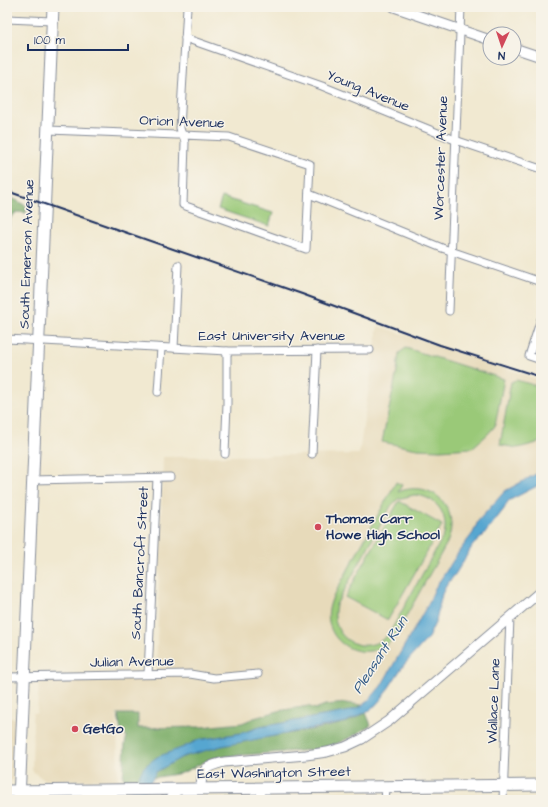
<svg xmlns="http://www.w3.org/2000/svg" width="548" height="807" font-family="'Architects Daughter',sans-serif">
  <rect width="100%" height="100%" fill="#f7f3e8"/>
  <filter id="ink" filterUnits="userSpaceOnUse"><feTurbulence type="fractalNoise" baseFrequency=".025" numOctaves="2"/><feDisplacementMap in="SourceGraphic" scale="8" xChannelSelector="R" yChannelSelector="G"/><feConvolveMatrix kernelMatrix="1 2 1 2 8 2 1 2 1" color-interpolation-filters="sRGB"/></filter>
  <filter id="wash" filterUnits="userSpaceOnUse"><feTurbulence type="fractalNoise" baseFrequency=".012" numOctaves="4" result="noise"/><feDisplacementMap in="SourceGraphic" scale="16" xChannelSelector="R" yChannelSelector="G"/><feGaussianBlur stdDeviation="0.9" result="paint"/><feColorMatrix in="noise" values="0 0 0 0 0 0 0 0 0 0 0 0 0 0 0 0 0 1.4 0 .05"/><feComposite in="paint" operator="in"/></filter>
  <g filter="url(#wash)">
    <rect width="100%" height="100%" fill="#f1e9d1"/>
    <!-- built -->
    <g fill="#e7daba">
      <path d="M378 326 541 380V473L536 474 505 491 478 521 473 533 460 550 435 588 429 602 418 622 381 686 370 699 362 705 346 703 325 705 315 709 308 706 278 711 254 718 242 723 201 727 138 728 137 714H117L118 780H44L35 773 32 770 33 722 32 720 33 713H37L39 680 156 678 163 457 359 454Z"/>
      <path d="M7 718H15L13 780 10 781H7Z"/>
    </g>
    <!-- green -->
    <g fill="#9ac978" stroke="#5a7c6b" fill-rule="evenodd">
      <path d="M222 197 273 213 269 226 218 209Z"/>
      <path d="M406 348 504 379 495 426 488 434 472 448 440 450 417 449 382 442 397 371 399 353Z"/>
      <path d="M516 380 541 387V442L518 448 500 445 511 382Z"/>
      <path d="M396 482 402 485 398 492C433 478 462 509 447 543L394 638C363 671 313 638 333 597ZM414 495C435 496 449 513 444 535L389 634C365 659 328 639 336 605L391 506 398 499Z"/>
      <path d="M399 501 442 525 388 620 345 597Z"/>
    </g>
    <!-- forest -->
    <g fill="#7bad68" stroke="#4b6e63">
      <path d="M7 197 16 200 26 206V213L17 212 11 217 8 229 9 252 7 254Z"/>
      <path d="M346 703 362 705 360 707 346 712 260 727 242 733 198 740 144 767 138 779 123 778 125 744 127 736 121 733 118 714H138V728L201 727 242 723 254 718 278 711 308 706 315 709 325 705Z"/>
      <path d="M366 713 371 725 353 736 334 745 311 750 228 756 212 758 182 773 152 778C173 742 304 736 346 722 353 720 359 716 366 713Z"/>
    </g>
    <!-- water -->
    <path fill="#56a6d0" stroke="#386a97" d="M541 473V484L508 501 504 509 483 536 473 545 456 573 446 586 442 594 436 621 428 638 403 666 382 698 372 709 346 722 222 746 182 757 156 772 140 800H125L144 767 157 757 184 747 198 740 242 733 260 727 346 712 360 707 370 699 381 686 418 622 429 602 435 588 460 550 473 533 478 521 505 491 536 474Z"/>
  </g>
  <g filter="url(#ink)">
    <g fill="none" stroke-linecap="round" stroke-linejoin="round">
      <defs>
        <g id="minor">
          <path d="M7 19 52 21"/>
          <path d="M185 38 322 86 455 140 541 169"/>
          <path d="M48 130 177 135H183L229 137 310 164 306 249 183 205 185 143C185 137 181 134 180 128L187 7"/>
          <path d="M309 194 442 248 541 282"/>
          <path d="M449 311 461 7"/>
          <path d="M541 319 529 356 541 360"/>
          <path d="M7 339 227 351 370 350"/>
          <path d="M174 348 178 265"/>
          <path d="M158 392 161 348"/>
          <path d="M225 454 227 404V351"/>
          <path d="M312 454 317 350"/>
          <path d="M32 480 170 477"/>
          <path d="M148 674 157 478"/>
          <path d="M7 677 190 674 214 678 258 674"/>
          <path d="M260 800 261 788"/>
          <path d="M385 800 386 787"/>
          <path d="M503 800 510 617"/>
        </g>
        <g id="tertiary">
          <path d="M394 7 490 40"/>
          <path d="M514 48 541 57"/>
          <path d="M201 789C201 768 205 767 224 762L306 755 327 752 345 747 362 739 389 721 541 591"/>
          <path d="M170 800 178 789"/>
        </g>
        <g id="primary">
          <path d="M7 791 541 785"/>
          <path d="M19 800 53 7"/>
        </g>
      </defs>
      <!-- minor casing -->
      <use href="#minor" stroke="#868c98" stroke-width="9"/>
      <!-- tertiary casing -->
      <use href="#tertiary" stroke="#868c98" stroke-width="11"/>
      <!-- primary casing -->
      <use href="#primary" stroke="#868c98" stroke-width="13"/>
      <!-- minor -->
      <use href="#minor" stroke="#fff" stroke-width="7"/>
      <!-- tertiary -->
      <use href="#tertiary" stroke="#fff" stroke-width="9"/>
      <!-- primary -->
      <use href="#primary" stroke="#fff" stroke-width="11"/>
      <!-- rail -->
      <path stroke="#1b2f5e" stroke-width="2" d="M7 191 302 294 440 345 541 377"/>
    </g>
  </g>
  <!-- markers -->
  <g fill="#d1495b" stroke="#f7f3e8" stroke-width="1.5">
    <circle cx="318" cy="527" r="4"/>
    <circle cx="75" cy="729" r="4"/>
  </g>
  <g text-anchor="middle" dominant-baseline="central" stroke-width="3" stroke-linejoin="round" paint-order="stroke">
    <!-- street labels -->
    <g font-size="14" fill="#1b2f5e" stroke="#f7f3e8">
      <text transform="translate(368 91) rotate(22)">Young Avenue</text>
      <text transform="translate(182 122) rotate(2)">Orion Avenue</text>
      <text transform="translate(441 158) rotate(-88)">Worcester Avenue</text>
      <text transform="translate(27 254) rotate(-88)">South Emerson Avenue</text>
      <text x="272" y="336">East University Avenue</text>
      <text transform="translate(140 563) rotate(-87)">South Bancroft Street</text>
      <text transform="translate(132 662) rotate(-1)">Julian Avenue</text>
      <text transform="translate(494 701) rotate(-88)">Wallace Lane</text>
      <text transform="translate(274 773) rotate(-1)">East Washington Street</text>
    </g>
    <!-- poi labels -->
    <g font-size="14" font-weight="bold" fill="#1b2f5e" stroke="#f7f3e8" text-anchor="start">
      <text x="326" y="519">Thomas Carr<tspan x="326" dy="16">Howe High School</tspan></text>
      <text x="83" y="729">GetGo</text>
    </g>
    <!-- water labels -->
    <g font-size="15" font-style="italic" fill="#305986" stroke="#f7f3e8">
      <text transform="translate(380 655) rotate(-57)">Pleasant Run</text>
    </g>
  </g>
  <!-- margin -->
  <rect width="548" height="807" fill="none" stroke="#f7f3e8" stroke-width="24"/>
  <!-- north arrow -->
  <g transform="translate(502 46) rotate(183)"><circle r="19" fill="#f7f3e8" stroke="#9fa5b1"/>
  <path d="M0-3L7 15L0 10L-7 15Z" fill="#d1495b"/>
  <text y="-6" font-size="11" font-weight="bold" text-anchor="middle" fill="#1b2f5e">N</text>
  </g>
  <!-- scale -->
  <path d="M28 44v6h100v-6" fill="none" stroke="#1b2f5e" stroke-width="2"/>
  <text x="34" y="44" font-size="12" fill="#1b2f5e" stroke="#f7f3e8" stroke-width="3" paint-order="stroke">100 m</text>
</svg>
